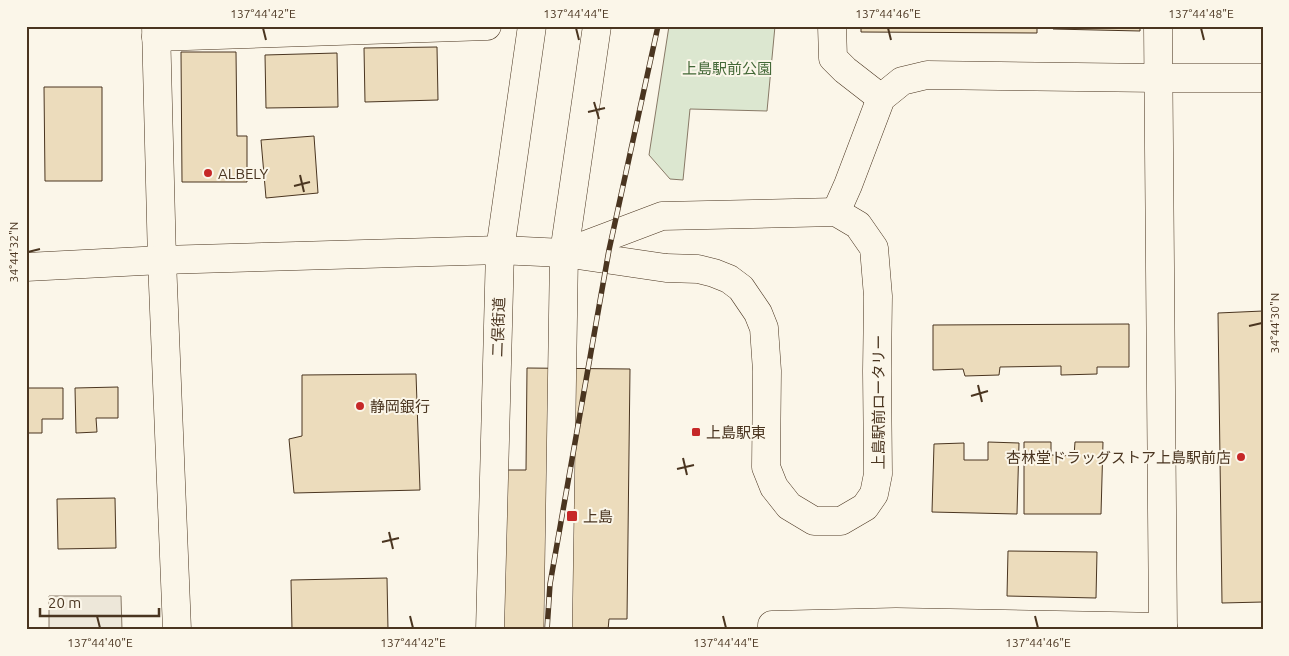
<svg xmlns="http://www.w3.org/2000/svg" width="1289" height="656" font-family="Ubuntu,'Noto Sans JP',sans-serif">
  <rect width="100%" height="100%" fill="#fbf6e9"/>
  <!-- green -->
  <path fill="#dce7d0" stroke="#887966" d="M669 26H775L767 111 690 109 683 180 670 179 649 155Z"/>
  <!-- parking -->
  <path fill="#ede7d9" stroke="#887966" d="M49 596H121L122 630H49Z"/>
  <!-- building -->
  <g fill="#ecdcbc" stroke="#4a3520">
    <path d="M861 26H1037V33L861 32Z"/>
    <path d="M1053 26H1140V31L1053 29Z"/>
    <path d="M437 47 438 100 365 102 364 48Z"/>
    <path d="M181 52H236L237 136H247V182H182Z"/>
    <path d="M337 53 338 107 266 108 265 55Z"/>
    <path d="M26 66 28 185H26Z"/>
    <path d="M44 87H102V181H45Z"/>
    <path d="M314 136 318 193 266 198 261 140Z"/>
    <path d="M1263 311V602L1222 603 1218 313Z"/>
    <path d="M1129 324V367H1097V374L1061 375V366L1000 367 999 375 965 376 963 369 933 370V325Z"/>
    <path d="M527 368 630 369 627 619H609L608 630H503L504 470H526Z"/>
    <path d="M416 374 420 490 294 493 289 439 302 436V375Z"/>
    <path d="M118 387V418H96L97 432 76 433 75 388Z"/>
    <path d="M26 388H63V419H42V433H26Z"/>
    <path d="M988 442 1019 443 1017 514 932 512 934 444 964 443V460H988Z"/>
    <path d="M1024 442H1051V455L1074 456 1075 442H1103L1101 514H1024Z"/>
    <path d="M115 498 116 548 58 549 57 499Z"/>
    <path d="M1008 551 1097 552 1096 598 1007 596Z"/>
    <path d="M387 578 388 630H292L291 580Z"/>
  </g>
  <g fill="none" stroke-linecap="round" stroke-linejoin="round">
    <defs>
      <g id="minor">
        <path d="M156 26 162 260 177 630"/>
        <path d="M832 26 833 58 845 70 881 98"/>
        <path d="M1158 26 1163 630"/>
        <path d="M156 37 487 26"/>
        <path d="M836 212 848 185 881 98 902 81 927 75 1158 78H1263"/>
        <path d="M26 267 162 260 500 250 564 253 666 268 698 269 714 273 729 279 741 288 758 313 764 328 767 371 766 467 774 487 789 506 814 521H841L865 507 874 494 878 474 877 371 878 296 874 248 858 225 836 212 662 216 564 253"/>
        <path d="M490 630 500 250 532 26"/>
        <path d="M558 630 564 253 597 26"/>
        <path d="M772 630V625L896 622 1163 627"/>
      </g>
    </defs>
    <!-- minor casing -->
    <use href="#minor" stroke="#4a3520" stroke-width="29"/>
    <!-- minor -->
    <use href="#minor" stroke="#fbf6e9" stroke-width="28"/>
    <defs>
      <path id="rail" d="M547 630 550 584 609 250 658 26"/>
    </defs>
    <!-- rail casing -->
    <use href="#rail" stroke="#4a3520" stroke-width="5.5"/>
    <!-- rail -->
    <use href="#rail" stroke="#fbf6e9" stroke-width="4" stroke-dasharray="11" stroke-linecap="butt"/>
  </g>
  <!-- ticks -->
  <path fill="none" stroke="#4a3520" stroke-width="2" d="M263 28 266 40M576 28 579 40M888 28 891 40M1201 28 1204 40M594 102 599 119M588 112 605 108M300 175 304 192M294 186 310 182M28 252 40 249M1249 326 1262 323M978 385 982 402M971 396 988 391M683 458 687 475M677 469 694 465M389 532 393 549M382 542 399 538M97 616 100 628M410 616 413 628M723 616 726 628M1035 616 1038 628"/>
  <!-- markers -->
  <g fill="#c62828" stroke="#fbf6e9" stroke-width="2">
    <circle cx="208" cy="173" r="5"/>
    <circle cx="360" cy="406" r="5"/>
    <rect x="691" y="427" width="10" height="10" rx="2.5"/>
    <circle cx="1241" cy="457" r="5"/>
    <rect x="566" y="510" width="12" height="12" rx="2.5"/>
  </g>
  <g text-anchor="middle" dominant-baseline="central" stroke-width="4" stroke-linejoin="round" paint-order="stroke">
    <!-- park labels -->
    <g font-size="15" fill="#436837" stroke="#fbf6e9">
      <text x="727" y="68">上島駅前公園</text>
    </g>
    <!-- poi labels -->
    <g font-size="15" fill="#4a3520" stroke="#fbf6e9" text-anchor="start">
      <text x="218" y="173">ALBELY</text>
      <text x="370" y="406">静岡銀行</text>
      <text x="706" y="432">上島駅東</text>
      <text x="1231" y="457" text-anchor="end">杏林堂ドラッグストア上島駅前店</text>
      <text x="583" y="516">上島</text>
    </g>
    <!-- street labels -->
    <g font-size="15" fill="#4a3520" stroke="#fbf6e9">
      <text transform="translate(498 327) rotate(-88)">二俣街道</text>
      <text transform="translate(878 402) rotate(-90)">上島駅前ロータリー</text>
    </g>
  </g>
  <!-- border -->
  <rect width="1289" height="656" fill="none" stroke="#fbf6e9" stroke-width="55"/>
  <!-- scale -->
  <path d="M40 608v8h119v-8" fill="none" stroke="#4a3520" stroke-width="2.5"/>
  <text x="48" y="608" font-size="15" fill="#4a3520" stroke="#fbf6e9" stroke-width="4" paint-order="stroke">20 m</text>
  <rect x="28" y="28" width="1234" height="600" fill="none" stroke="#4a3520" stroke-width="2"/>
  <g font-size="12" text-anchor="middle" fill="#4a3520">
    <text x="263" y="18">137°44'42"E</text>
    <text x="576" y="18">137°44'44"E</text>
    <text x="888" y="18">137°44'46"E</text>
    <text x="1201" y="18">137°44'48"E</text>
    <text transform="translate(14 252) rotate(-90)" y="4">34°44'32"N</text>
    <text transform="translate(1275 323) rotate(-90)" y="4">34°44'30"N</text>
    <text x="100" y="647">137°44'40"E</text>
    <text x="413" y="647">137°44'42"E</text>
    <text x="726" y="647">137°44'44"E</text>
    <text x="1038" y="647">137°44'46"E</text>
  </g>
</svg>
